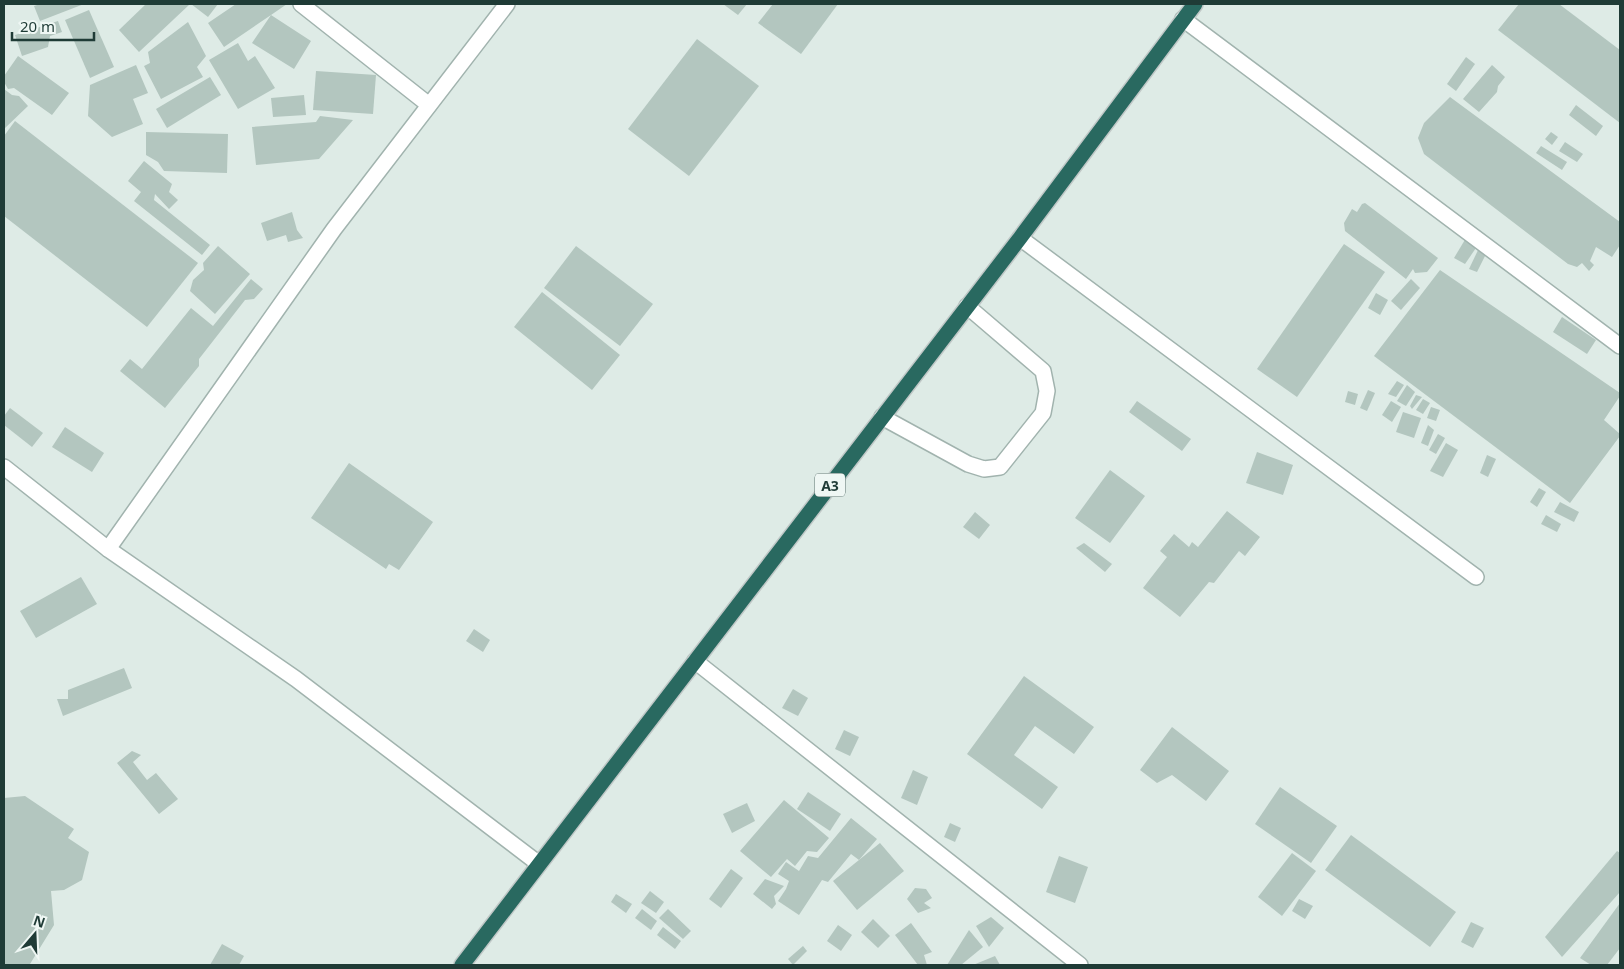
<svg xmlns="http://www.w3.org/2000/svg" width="1624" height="969" font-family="'Noto Sans',sans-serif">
  <rect width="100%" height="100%" fill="#deebe6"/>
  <!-- building -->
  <g fill="#b3c6bf">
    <path d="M40 4H84L40 21 34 6Z"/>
    <path d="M146 4H190L139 52 119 30Z"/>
    <path d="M191 4H218L208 17Z"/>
    <path d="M236 4H287L271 15 311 41 294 69 252 43 271 15 224 47 208 23Z"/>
    <path d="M723 4H747L738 15Z"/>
    <path d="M773 4H838L801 54 758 23Z"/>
    <path d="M1519 4H1559L1620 50V123L1498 30Z"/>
    <path d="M89 10 114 67 90 78 65 20Z"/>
    <path d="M58 21 62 32 50 36 48 47 22 56 15 35Z"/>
    <path d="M188 22 206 56 197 67 203 77 161 99 144 66 150 63 148 52Z"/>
    <path d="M697 39 759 86 689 176 628 129Z"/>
    <path d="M238 43 248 61 255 56 275 88 238 109 209 60Z"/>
    <path d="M18 56 69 93 52 115 14 88 8 89 4 82V76Z"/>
    <path d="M1466 57 1475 64 1456 91 1447 84Z"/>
    <path d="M136 65 148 93 133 99 143 124 112 137 88 116 90 85Z"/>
    <path d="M1492 65 1505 77 1498 86 1497 92 1479 112 1463 99Z"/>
    <path d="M316 71 376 75 373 114 313 110Z"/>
    <path d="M210 77 221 95 167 128 156 109Z"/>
    <path d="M4 89 12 95 19 96 28 106 4 129Z"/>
    <path d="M304 95 306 115 273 117 271 98Z"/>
    <path d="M1450 97 1620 222V245L1612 257 1596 247 1590 261 1594 265 1589 271 1582 263 1577 267 1568 264 1424 154 1418 138 1424 123Z"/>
    <path d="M1576 105 1603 126 1596 136 1569 115Z"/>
    <path d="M320 116 353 120 319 159 256 165 252 127 316 122Z"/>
    <path d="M15 121 198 263 147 327 4 216V136Z"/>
    <path d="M146 132 228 134 227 173 164 171 158 162 146 155Z"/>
    <path d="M1551 132 1558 137 1552 145 1545 139Z"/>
    <path d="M1565 142 1583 154 1577 162 1559 151Z"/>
    <path d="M1541 146 1567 162 1562 170 1536 153Z"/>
    <path d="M144 161 172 184 169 192 178 200 169 209 155 194 154 200 210 245 202 255 134 201 141 192 128 181Z"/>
    <path d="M1365 203 1438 258 1427 272 1415 273 1413 269 1406 279 1345 231 1344 223 1352 209 1357 212 1362 204Z"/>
    <path d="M292 212 297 230 303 238 288 242 286 235 267 241 261 223Z"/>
    <path d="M1466 238 1478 245 1465 264 1454 258Z"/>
    <path d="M1344 244 1385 272 1297 397 1257 369Z"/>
    <path d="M218 246 250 274 215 314 190 291 193 280 204 270 203 263Z"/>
    <path d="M576 246 653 304 620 346 544 288Z"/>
    <path d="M1479 248 1487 252 1477 272 1469 269Z"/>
    <path d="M1440 270 1620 393V396L1604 420 1620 434V436L1570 503 1374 356Z"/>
    <path d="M251 279 263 289 254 299 245 300 199 359V366L165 408 120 371 130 359 142 369 191 308 213 326Z"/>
    <path d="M1411 279 1420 288 1401 310 1391 301Z"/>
    <path d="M542 292 620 355 592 390 514 327Z"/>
    <path d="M1376 293 1388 300 1380 315 1368 308Z"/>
    <path d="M1562 317 1596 340 1587 354 1553 332Z"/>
    <path d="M1397 381 1404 385 1396 397 1388 394Z"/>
    <path d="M1407 385 1415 392 1406 406 1397 401Z"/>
    <path d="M1368 390 1375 393 1367 411 1360 408Z"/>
    <path d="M1348 391 1358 394 1355 405 1345 402Z"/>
    <path d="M1416 395 1422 397 1412 409 1410 406Z"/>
    <path d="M1423 399 1430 403 1423 414 1416 410Z"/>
    <path d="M1137 401 1191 439 1182 451 1129 412Z"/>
    <path d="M1391 401 1401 407 1392 422 1382 415Z"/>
    <path d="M1431 407 1440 410 1436 421 1427 418Z"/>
    <path d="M10 408 43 433 32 447 4 425V416Z"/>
    <path d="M1403 412 1421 418 1414 438 1396 432Z"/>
    <path d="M1428 425 1434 430 1428 446 1421 443Z"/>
    <path d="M65 427 104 453 92 472 52 447Z"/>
    <path d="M1438 434 1445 438 1436 454 1429 450Z"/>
    <path d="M1446 443 1458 450 1443 477 1430 471Z"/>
    <path d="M1257 452 1293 465 1283 495 1246 483Z"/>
    <path d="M1487 455 1496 459 1488 477 1480 473Z"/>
    <path d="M349 463 433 522 399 570 389 564 386 569 311 518Z"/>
    <path d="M1110 470 1145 496 1110 543 1075 518Z"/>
    <path d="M1539 488 1546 492 1537 507 1530 502Z"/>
    <path d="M1560 502 1579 512 1574 522 1554 512Z"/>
    <path d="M1227 511 1260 537 1245 556 1239 551 1214 583 1209 582 1180 617 1143 588 1167 557 1160 551 1174 534 1189 547 1192 542 1198 547Z"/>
    <path d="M975 512 990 525 979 539 963 527Z"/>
    <path d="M1546 515 1561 524 1557 532 1541 524Z"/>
    <path d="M1084 543 1112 564 1105 572 1076 548Z"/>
    <path d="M81 577 97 604 36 638 20 611Z"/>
    <path d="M474 629 490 640 483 652 466 641Z"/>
    <path d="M124 668 132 688 63 716 57 699H68V690Z"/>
    <path d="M1024 676 1094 727 1074 754 1035 726 1014 755 1058 787 1042 809 967 754Z"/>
    <path d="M793 689 808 698 798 716 782 708Z"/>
    <path d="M1172 727 1229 771 1206 801 1172 775 1157 783 1140 770Z"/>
    <path d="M844 730 859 737 850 756 835 749Z"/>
    <path d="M132 751 141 755 133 762 147 780 156 773 178 799 159 814 117 763Z"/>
    <path d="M913 770 928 777 917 805 901 798Z"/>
    <path d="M1280 787 1337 826 1311 863 1255 824Z"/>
    <path d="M808 792 841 814 830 831 797 809Z"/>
    <path d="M25 796 74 829 68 838 89 852 82 880 64 890 51 891 54 925 30 964H4V798Z"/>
    <path d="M784 800 829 838 817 852 807 851 795 866 787 859 771 877 740 851Z"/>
    <path d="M747 803 755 821 732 833 723 814Z"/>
    <path d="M851 818 877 839 859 860 851 854 828 882 822 880 799 915 778 901 786 889 789 881 778 874 786 862 799 871 808 856 818 858Z"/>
    <path d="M950 823 961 828 955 842 944 837Z"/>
    <path d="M1351 835 1456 912 1430 947 1325 870Z"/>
    <path d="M880 843 904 871 857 910 833 881Z"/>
    <path d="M1617 851 1620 853V892L1562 957 1545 937Z"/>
    <path d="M1292 853 1316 871 1282 916 1258 897Z"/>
    <path d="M1059 856 1088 867 1075 903 1046 892Z"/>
    <path d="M731 869 743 878 721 908 709 899Z"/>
    <path d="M765 879 784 886 774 896 776 904 772 909 753 894Z"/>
    <path d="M915 888 926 889 932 898 924 903 931 908 918 913 907 899Z"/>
    <path d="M650 891 664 902 656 913 641 903Z"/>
    <path d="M616 894 632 904 626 913 611 902Z"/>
    <path d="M1299 899 1313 906 1305 919 1292 911Z"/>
    <path d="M1620 903V948L1607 965H1591L1580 958Z"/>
    <path d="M642 909 657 921 651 930 635 918Z"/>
    <path d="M668 909 691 931 683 939 659 918Z"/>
    <path d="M991 917 1004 928 989 947 976 926Z"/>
    <path d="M873 919 890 936 878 948 861 932Z"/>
    <path d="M1471 922 1484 928 1473 948 1461 942Z"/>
    <path d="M911 923 932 952 924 955 927 965H918L895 935Z"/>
    <path d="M838 925 852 935 841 951 827 941Z"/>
    <path d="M663 927 681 941 675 949 657 935Z"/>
    <path d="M969 930 983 947 961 965H947Z"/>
    <path d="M222 944 244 956 239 965H210Z"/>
    <path d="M803 946 807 951 793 965 788 959Z"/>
    <path d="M995 956 1000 965H973Z"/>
  </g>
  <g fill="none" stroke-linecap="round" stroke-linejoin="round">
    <defs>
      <g id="minor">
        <path d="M301 4 429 105"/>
        <path d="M1183 19 1620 346"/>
        <path d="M1020 238 1476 577"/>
        <path d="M882 417 968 464 984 469 1000 467 1043 413 1047 391 1043 371 967 306"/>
        <path d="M4 467 108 549 296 679 539 864"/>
        <path d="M108 549 334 229 507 4"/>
        <path d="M695 661 1080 965"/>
      </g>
      <path id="highway" d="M462 965 1020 238 1195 4"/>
    </defs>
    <!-- minor casing -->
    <use href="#minor" stroke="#a1b3ae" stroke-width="18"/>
    <!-- highway casing -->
    <use href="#highway" stroke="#c0c8c7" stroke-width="18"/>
    <!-- minor -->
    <use href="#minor" stroke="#fff" stroke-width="15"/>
    <!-- highway -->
    <use href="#highway" stroke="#296960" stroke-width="15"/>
  </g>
  <g text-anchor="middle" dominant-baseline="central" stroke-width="4" stroke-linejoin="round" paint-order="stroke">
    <!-- shield labels -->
    <rect fill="#eff7f4" stroke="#5d736f" stroke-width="1" x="815" y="473.5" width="30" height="23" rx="4"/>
    <g font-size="14" font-weight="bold" fill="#1f3b36">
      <text x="830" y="485">A3</text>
    </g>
  </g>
  <!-- border -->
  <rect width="1624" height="969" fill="none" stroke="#1f3b36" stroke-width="10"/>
  <!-- north arrow -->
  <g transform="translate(35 934) rotate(19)" stroke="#eff7f4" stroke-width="4" paint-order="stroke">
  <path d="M0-4L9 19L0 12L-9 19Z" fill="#1f3b36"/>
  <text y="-8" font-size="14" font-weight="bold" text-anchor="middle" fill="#1f3b36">N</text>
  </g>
  <!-- scale -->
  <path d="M12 32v8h82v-8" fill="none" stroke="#1f3b36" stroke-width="2.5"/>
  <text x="20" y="32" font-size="15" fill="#1f3b36" stroke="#eff7f4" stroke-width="4" paint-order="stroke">20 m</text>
</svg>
